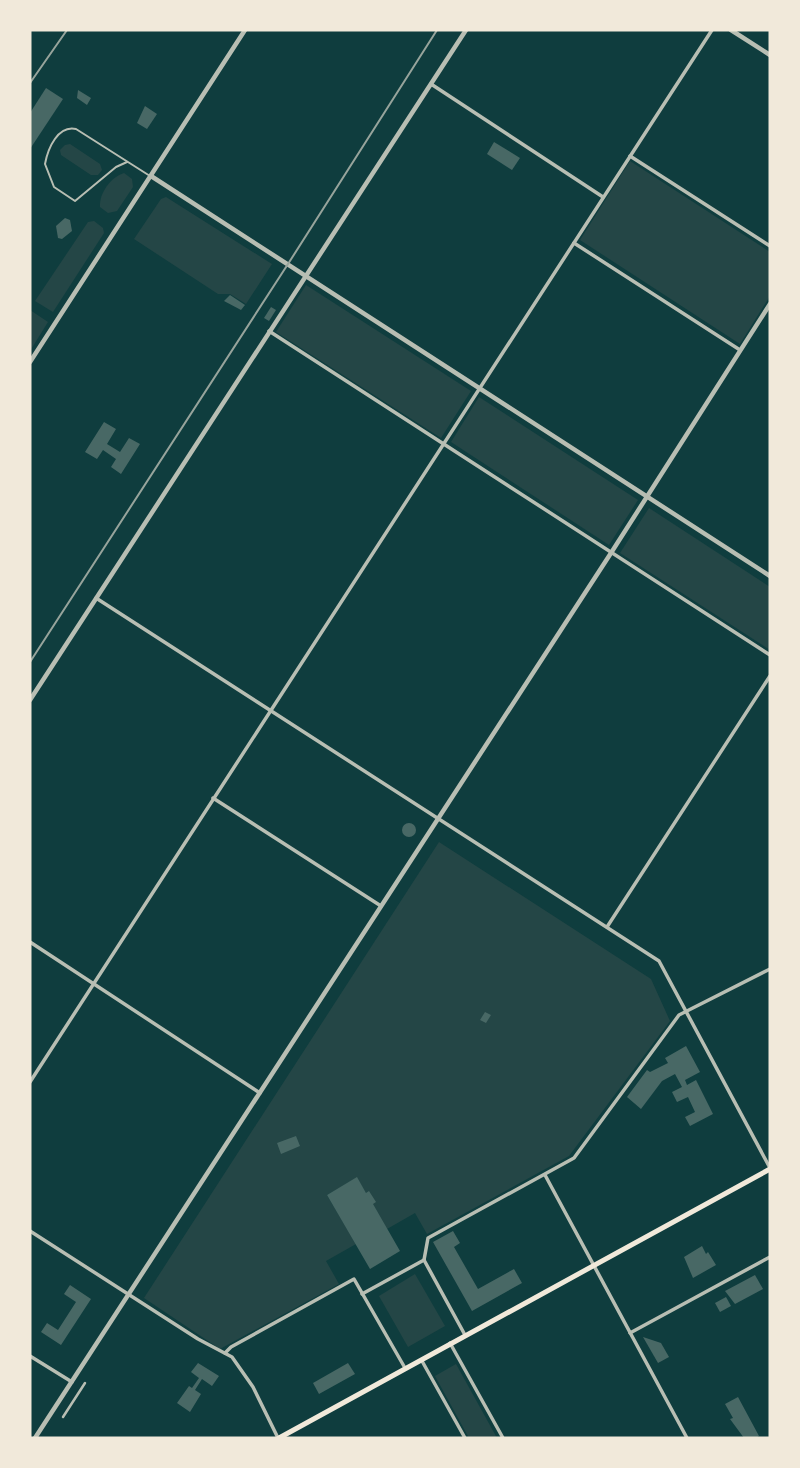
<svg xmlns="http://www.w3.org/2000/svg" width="800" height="1468" font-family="Commissioner,sans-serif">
  <rect width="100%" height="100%" fill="#0f3d3e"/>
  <!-- green -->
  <g fill="#244646">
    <path d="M70 144 100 164 102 170 98 175H91L61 155 60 150 65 145Z"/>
    <path d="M630 161 770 252V296L740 344 580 240Z"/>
    <path d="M124 173 132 179 133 187 117 211 108 213 100 207C99 193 111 177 124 173Z"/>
    <path d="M166 197 272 264 246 304 230 294H218L134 239 161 199Z"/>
    <path d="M94 221 103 228 104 233 53 312 35 301 88 222Z"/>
    <path d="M306 285 471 391 441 438 276 332Z"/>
    <path d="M30 310 48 322 30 351Z"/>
    <path d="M479 397 638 500 609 545 451 442Z"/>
    <path d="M649 508 770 587V650L620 553Z"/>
    <path d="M439 842 651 979 670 1021 569 1156 427 1234 415 1213 387 1229 357 1178 327 1195 356 1244 326 1261 339 1284 220 1349 144 1298Z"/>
    <path d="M415 1274 445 1326 408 1347 379 1296Z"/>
    <path d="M456 1364 497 1438H469L435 1376Z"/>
  </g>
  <!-- building -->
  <g fill="#486865">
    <path d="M46 88 63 99 30 149V113Z"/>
    <path d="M78 90 91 98 87 105 77 98Z"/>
    <path d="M145 106 157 114 147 129 137 123Z"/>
    <path d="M494 142 520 158 512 170 487 154Z"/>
    <path d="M65 218 70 220 72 231 62 239 58 238 56 226Z"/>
    <path d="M230 295 245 305 241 310 224 301Z"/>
    <path d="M271 307 276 310 269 321 264 318Z"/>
    <path d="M104 422 116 429 107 444 120 452 129 438 140 444 121 474 111 467 116 459 103 450 97 459 85 452Z"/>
    <circle cx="409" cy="830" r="7"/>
    <path d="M485 1012 491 1015 486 1023 480 1020Z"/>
    <path d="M686 1046 700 1072 685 1080 687 1085 696 1080 713 1114 690 1126 685 1117 695 1112 688 1097 677 1102 672 1092 682 1087 675 1074 662 1081 641 1109 627 1097 647 1070 650 1072 668 1063 665 1058Z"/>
    <path d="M296 1136 300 1146 281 1154 277 1143Z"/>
    <path d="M357 1177 366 1193 369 1191 376 1202 373 1204 400 1251 370 1269 327 1195Z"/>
    <path d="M453 1231 460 1243 454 1247 478 1289 514 1269 522 1283 472 1311 433 1242Z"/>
    <path d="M702 1246 706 1254 708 1252 716 1265 693 1278 684 1257Z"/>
    <path d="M755 1275 763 1289 735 1304 725 1291Z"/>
    <path d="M70 1285 91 1299 61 1345 41 1332 47 1323 58 1330 76 1302 64 1294Z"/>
    <path d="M726 1297 731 1306 720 1312 715 1303Z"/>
    <path d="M643 1337 661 1343 669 1357 658 1363Z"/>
    <path d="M198 1363 219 1376 212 1386 202 1379 195 1390 201 1394 190 1412 177 1403 189 1386 192 1388 199 1378 191 1372Z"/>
    <path d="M348 1363 355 1374 319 1394 313 1383Z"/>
    <path d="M738 1397 759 1436 756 1438H744L730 1419 733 1418 725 1404Z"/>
  </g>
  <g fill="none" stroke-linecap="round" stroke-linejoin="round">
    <!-- service -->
    <path stroke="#b8beb3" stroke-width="2" d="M127 162 116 167 75 201 54 187 45 164C48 148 58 125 76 129L150 176"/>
    <!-- pedestrian -->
    <path stroke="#b8beb3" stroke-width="2.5" d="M63 1417 85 1383"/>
    <!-- minor -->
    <g stroke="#b8beb3" stroke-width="3.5">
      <path d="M431 84 603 197"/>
      <path d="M630 156 770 246"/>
      <path d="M574 243 740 350"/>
      <path d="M269 331 770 655"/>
      <path d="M96 598 659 961 770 1168"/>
      <path d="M213 798 381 906"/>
      <path d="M607 927 770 676"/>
      <path d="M30 942 260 1093"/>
      <path d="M30 1082 712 30"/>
      <path d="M545 1175 687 1438"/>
      <path d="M30 1231 198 1339 232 1357 253 1387 278 1438"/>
      <path d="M424 1260 428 1238 574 1158 679 1015 770 969"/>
      <path d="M424 1260 465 1335"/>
      <path d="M362 1294 424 1260"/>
      <path d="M630 1333 770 1257"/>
      <path d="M450 1343 503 1438"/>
      <path d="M225 1353 231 1347 354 1279 405 1368"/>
      <path d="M30 1356 72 1382"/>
      <path d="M422 1361 465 1438"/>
    </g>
    <!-- tertiary -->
    <g stroke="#b8beb3" stroke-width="4.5">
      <path d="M731 30 770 55"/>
      <path d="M151 176 770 576"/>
      <path d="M30 362 245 30"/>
      <path d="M30 700 466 30"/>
      <path d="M35 1438 611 553 770 304"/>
    </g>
    <!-- primary -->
    <path stroke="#f1e9da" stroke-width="5" d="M279 1438 770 1169"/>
    <!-- tram -->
    <path stroke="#97a49c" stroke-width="2" d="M30 662 288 264 437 30"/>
    <!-- rail -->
    <path stroke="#97a49c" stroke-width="2" d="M30 83 67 30"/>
  </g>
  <!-- border -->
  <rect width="800" height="1468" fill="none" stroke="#f1e9da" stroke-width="63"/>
</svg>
